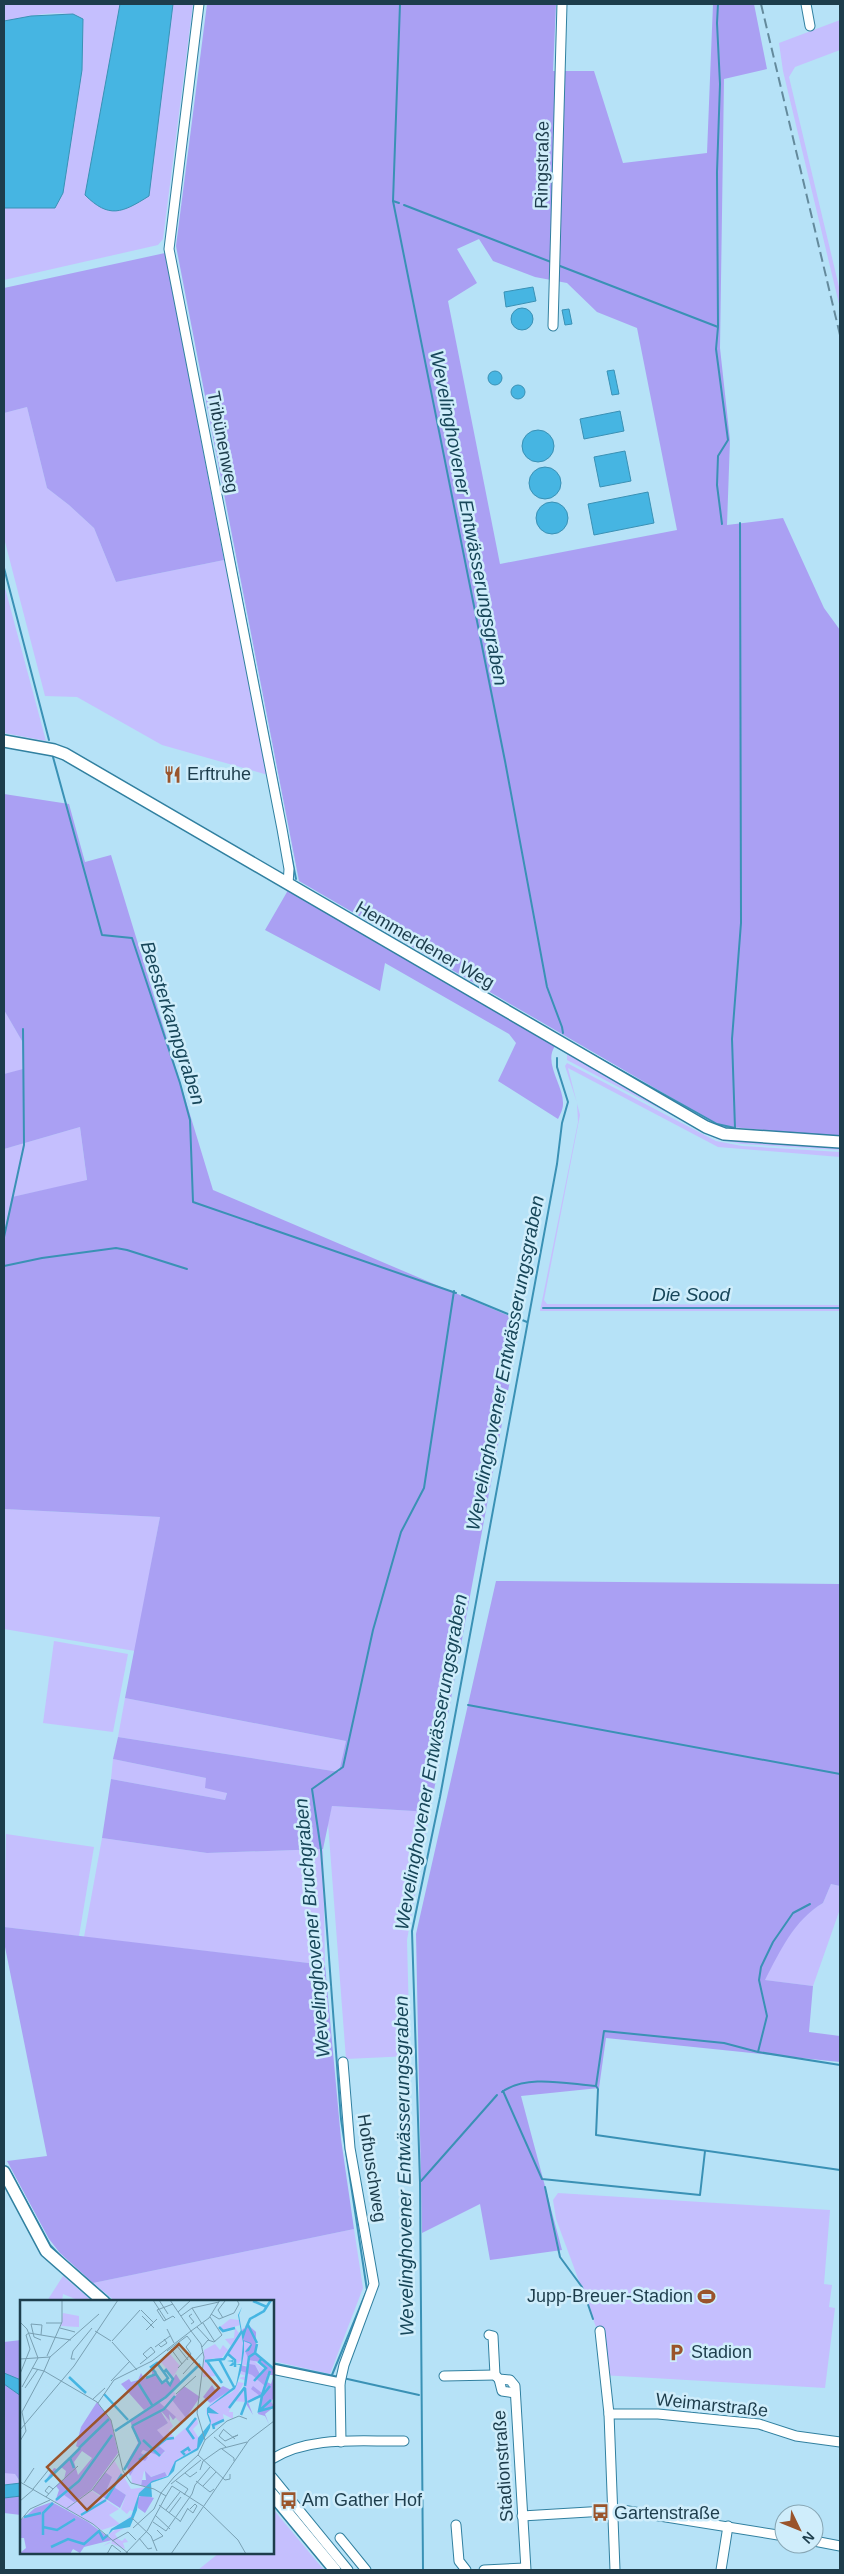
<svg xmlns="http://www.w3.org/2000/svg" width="844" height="2574" font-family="Arial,sans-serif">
  <rect width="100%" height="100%" fill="#b6e2f7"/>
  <!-- green -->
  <g fill="#c5bffe">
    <path d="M4 4H120L85 195 149 196 173 4H193L163 239 158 245 4 280V208H55L63 193 82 70 83 19C62 7 28 17 4 21Z"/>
    <path d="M840 20V50L795 67 789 77 840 291V308L783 71 779 43Z"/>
    <path d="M27 407 47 488 69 505 94 528 116 582 224 560 268 775 162 745 77 697 45 696 4 538V413Z"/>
    <path d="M4 584 46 741 4 733Z"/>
    <path d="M4 1010 22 1041 23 1070 4 1074Z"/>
    <path d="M567 1054 696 1125 840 1145V1150L742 1144 717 1139 567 1060Z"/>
    <path d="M567 1063 716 1141 742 1146 840 1152V1157L718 1147 568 1068 580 1115 544 1300 547 1304 840 1305V1311H540L578 1122 577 1103 565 1066Z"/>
    <path d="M80 1127 87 1181 12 1197 4 1233V1149Z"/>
    <path d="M4 1509 160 1517 135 1651 4 1629Z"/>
    <path d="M54 1641 128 1654 113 1732 43 1723Z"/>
    <path d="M125 1698 346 1741 339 1772 118 1737Z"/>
    <path d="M113 1759 206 1778 227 1792 225 1800 111 1779Z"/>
    <path d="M332 1806 430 1812 407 1940 410 2056 346 2059 328 1823Z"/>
    <path d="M6 1834 94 1847 79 1936 4 1927Z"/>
    <path d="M102 1838 207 1853 323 1849 325 1965 84 1937Z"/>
    <path d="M831 1884 840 1886V1909L813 1986 764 1980C780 1951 793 1920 823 1903Z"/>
    <path d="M558 2193 830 2210 824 2284 832 2285 829 2307 835 2308 825 2388 601 2375 599 2335 556 2219 553 2200Z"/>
    <path d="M354 2229 363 2288 330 2374 273 2361 272 2302 115 2301 93 2283Z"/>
    <path d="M63 2276 92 2301H80L63 2294 62 2301H47Z"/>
    <path d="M6 2472 15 2474 20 2483 4 2485V2473Z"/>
    <path d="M273 2509 324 2570H198L219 2553H272Z"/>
  </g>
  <!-- forest -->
  <g fill="#aaa0f3" fill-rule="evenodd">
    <path d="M207 4H556L553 71H594L623 163 707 153 713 4H754L767 69 724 79 720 348 730 440 727 525 783 518 824 608 840 630V1137L720 1126 299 881 176 246ZM479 239 493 261 535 277 567 283 597 312 637 328 677 530 500 564 448 301 477 283 457 249Z"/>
    <path d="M165 253 224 560 116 582 94 528 69 505 47 488 27 407 4 413V288Z"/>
    <path d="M4 794 69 804 85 862 111 855 213 1190 521 1321 430 1812 332 1806 323 1849 207 1853 102 1838 111 1779 225 1800 227 1793 205 1788 206 1778 113 1759 118 1737 339 1772 346 1741 125 1698 160 1517 4 1509V1233L12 1197 87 1180 80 1127 4 1149V1074L23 1069 22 1041 4 1010Z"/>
    <path d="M286 888 555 1046C543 1063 564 1086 563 1104 563 1109 560 1115 558 1119L498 1081 516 1043 509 1034 385 963 380 991 265 930 287 892Z"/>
    <path d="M496 1581 840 1584V1886L831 1884 823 1903C794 1920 780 1951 765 1980L813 1986 809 2032 840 2036V2062L606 2038 599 2088 521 2096 562 2250 490 2260 480 2204 422 2233 416 1934Z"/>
    <path d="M4 1927 325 1965 341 2139 354 2229 93 2283 60 2253 49 2239 7 2161 47 2156 4 1942Z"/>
    <path d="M21 2340V2380L4 2373V2342Z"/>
    <path d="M4 2384 21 2396V2483L15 2474 4 2473Z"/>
    <path d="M21 2496V2515L4 2513V2498Z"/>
  </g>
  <!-- water -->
  <g fill="#46b5e2" stroke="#3a91b5">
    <path d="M120 4H173L149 196C122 213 109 219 85 195Z"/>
    <path d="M73 14 83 19 82 70 63 193 55 208H4V21L31 16Z"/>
    <path d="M533 287 536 301 506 307 504 292Z"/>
    <circle cx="522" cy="319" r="11"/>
    <path d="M569 309 572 324 565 325 562 310Z"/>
    <path d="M614 370 619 394 612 395 607 371Z"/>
    <circle cx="495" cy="378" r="7"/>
    <circle cx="518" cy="392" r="7"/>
    <path d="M620 411 624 431 584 439 580 419Z"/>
    <circle cx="538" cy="446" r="16"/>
    <path d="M625 451 631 481 600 487 594 457Z"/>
    <circle cx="545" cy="483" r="16"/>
    <path d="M648 492 654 523 594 535 588 504Z"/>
    <circle cx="552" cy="518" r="16"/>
    <path d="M4 2373 21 2380V2396L4 2384Z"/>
    <path d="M21 2483V2496L4 2498V2485Z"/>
  </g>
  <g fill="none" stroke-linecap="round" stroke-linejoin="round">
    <!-- stream -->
    <g stroke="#3a91b5" stroke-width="2">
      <path d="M400 4 393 201 505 761 547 987 562 1027 563 1033"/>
      <path d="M718 4 717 23 720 84 717 172 718 326"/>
      <path d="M393 201 399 203"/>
      <path d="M404 205 551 262"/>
      <path d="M560 266 718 327 716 349 728 440 718 456 717 485 722 524"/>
      <path d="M228 530 283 812"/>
      <path d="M4 568 49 740"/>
      <path d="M53 757 102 935 132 938 180 1083 190 1120 193 1202 456 1293"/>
      <path d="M286 829 296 879"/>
      <path d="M590 1053 717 1124 735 1128 732 1039 741 923 740 523"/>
      <path d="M4 1237 24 1145 23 1029"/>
      <path d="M4 1266 42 1258 116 1248 127 1250 187 1269"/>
      <path d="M462 1295 527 1322"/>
      <path d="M543 1308H840"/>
      <path d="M468 1705 840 1774"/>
      <path d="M758 2052 840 2065"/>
      <path d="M596 2086 598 2089 596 2135 840 2170"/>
      <path d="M503 2091 542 2179 700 2195 705 2151"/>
      <path d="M502 2092C527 2074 567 2084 596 2086L604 2031 724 2043 758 2052 767 2016 759 1980 761 1967 773 1942 793 1913 810 1904"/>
      <path d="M11 2173 50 2245 66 2262"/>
      <path d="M421 2181 497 2095"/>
      <path d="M545 2187 560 2257 582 2287 593 2319"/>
      <path d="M74 2268 113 2302"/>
      <path d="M272 2363 339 2377"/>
      <path d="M332 2375 367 2290 341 2119 321 1850 312 1789 343 1767 373 1630 401 1532 424 1488 454 1291"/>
      <path d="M343 2378 419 2395"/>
      <path d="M423 2570 420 2182 412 1931 440 1797 557 1164 562 1123 568 1102 557 1067V1058"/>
    </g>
    <defs>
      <g id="minor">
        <path d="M199 4 169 249 282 829 289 869 288 884"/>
        <path d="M806 4 810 26"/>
        <path d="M553 326 562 4"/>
        <path d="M600 2331 609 2414 615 2570"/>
        <path d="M489 2335 493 2336 495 2375"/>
        <path d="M272 2369 340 2383"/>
        <path d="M495 2375 499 2379 510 2380 515 2386 526 2570"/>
        <path d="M444 2376 495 2375"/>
        <path d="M499 2379 502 2391 515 2393"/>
        <path d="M609 2414H658L759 2424 796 2436 840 2442"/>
        <path d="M341 2442 340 2383 344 2365 374 2284 350 2148 343 2062"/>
        <path d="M272 2459C311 2435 361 2442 404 2441"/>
        <path d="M272 2477 348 2570"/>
        <path d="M522 2516 622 2510 784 2536"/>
        <path d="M456 2525 459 2561 466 2570"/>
        <path d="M340 2538 366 2570"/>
        <path d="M814 2541 840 2546"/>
        <path d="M484 2570 525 2568"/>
        <path d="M721 2570 728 2526"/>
      </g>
      <g id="major">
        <path d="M4 741 54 750 65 754 706 1127 724 1134 840 1142"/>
        <path d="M4 2172 46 2251 104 2302"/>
        <path d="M272 2494 335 2570"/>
      </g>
    </defs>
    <!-- minor casing -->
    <use href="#minor" stroke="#3180a0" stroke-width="11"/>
    <!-- major casing -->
    <use href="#major" stroke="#3180a0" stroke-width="14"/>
    <!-- minor -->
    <use href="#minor" stroke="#fff" stroke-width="9"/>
    <!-- major -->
    <use href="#major" stroke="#fff" stroke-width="11"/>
    <!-- rail -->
    <path stroke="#648a9c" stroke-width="2" stroke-dasharray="10 5" stroke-linecap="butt" d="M761 4 840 335"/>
  </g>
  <!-- icons -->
  <defs>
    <symbol id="restaurant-bare" viewBox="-9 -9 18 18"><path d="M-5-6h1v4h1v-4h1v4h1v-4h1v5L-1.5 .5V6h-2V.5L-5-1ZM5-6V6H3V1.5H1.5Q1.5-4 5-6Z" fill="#9a542b" stroke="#cfedfb" stroke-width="2.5" paint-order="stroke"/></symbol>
    <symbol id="stadium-bare" viewBox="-9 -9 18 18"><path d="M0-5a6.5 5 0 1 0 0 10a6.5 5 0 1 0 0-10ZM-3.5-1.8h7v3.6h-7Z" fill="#9a542b" stroke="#cfedfb" stroke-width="2.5" paint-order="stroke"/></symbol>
    <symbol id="parking-bare" viewBox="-9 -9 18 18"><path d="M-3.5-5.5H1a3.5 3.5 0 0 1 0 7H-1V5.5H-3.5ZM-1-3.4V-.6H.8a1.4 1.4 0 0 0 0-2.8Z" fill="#9a542b" stroke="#cfedfb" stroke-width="2.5" paint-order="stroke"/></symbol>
    <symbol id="bus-bare" viewBox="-9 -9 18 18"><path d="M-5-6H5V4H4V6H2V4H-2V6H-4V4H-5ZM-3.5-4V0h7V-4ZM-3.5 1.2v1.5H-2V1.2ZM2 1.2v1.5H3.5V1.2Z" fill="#9a542b" stroke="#cfedfb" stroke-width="2.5" paint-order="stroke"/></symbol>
  </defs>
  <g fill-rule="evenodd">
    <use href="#restaurant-bare" x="160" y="762" width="25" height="25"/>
    <use href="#stadium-bare" x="694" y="2284" width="25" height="25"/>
    <use href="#parking-bare" x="664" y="2340" width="25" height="25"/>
    <use href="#bus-bare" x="276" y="2488" width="25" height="25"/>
    <use href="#bus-bare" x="588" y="2500" width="25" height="25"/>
  </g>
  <g text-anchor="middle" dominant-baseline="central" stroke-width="5" stroke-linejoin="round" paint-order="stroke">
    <!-- street labels -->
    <g font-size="18" fill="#1d3d4c" stroke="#cfedfb">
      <text transform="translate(542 165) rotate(-89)">Ringstraße</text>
      <text transform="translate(223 442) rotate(79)">Tribünenweg</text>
      <text transform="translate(425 945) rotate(30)">Hemmerdener Weg</text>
      <text transform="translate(372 2168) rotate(81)">Hofbuschweg</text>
      <text transform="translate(712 2405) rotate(6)">Weimarstraße</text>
      <text transform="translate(503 2466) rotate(-94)">Stadionstraße</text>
    </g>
    <!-- poi labels -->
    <g font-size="18" fill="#1d3d4c" stroke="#cfedfb" text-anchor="start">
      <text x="187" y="774">Erftruhe</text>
      <text x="693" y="2296" text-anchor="end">Jupp-Breuer-Stadion</text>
      <text x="691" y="2352">Stadion</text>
      <text x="302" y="2500">Am Gather Hof</text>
      <text x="614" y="2513">Gartenstraße</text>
    </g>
    <!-- water labels -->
    <g font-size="19" font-style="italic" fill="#174659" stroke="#cfedfb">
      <text transform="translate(469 518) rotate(79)">Wevelinghovener Entwässerungsgraben</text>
      <text transform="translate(173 1023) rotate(72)">Beesterkampgraben</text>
      <text x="691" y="1294">Die Sood</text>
      <text transform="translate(505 1363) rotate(-79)">Wevelinghovener Entwässerungsgraben</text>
      <text transform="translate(431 1762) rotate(-80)">Wevelinghovener Entwässerungsgraben</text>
      <text transform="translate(312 1928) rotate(-95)">Wevelinghovener Bruchgraben</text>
      <text transform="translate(404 2166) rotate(-91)">Wevelinghovener Entwässerungsgraben</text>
    </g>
  </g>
  <!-- overview -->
  <g transform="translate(20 2300)">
    <rect width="254" height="254" fill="#b6e2f7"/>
    <path d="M223 8 219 15 222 30 228 25 236 32V52L229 57 245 70 241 74 235 65H221L222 59 218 64 207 51 200 60 210 78 200 62 194 58 187 61 196 76 183 77 184 50 195 44 200 50 203 45 208 50 211 46 205 39 214 38 215 28 222 37 224 49 223 34 219 15ZM43 13 59 16V27L41 26ZM210 19 219 20 220 25 202 31 200 27ZM150 54 160 66 153 77 141 62ZM221 71 232 75 246 87 243 94 233 86 240 96 225 102 213 101 209 112H213V119L203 114 204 120 194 128 190 124 189 127 188 129 182 134 187 130 190 123H191L188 109 193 102 187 109V115L186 110 187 108 192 101 196 99 207 94 213 89 219 74 213 89 207 94 196 100 211 93 215 89 218 82 224 83 218 93 225 87 226 81 219 78 226 76 220 74ZM153 91 156 94 148 103 152 100 166 118 161 123 139 102ZM142 108 153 126 149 130 154 138 177 118 178 124 173 129 178 137 182 135 183 141 178 148 159 158 148 176 145 172 130 177 124 171 121 185 112 183 111 174 119 160 128 157 121 153 124 150 140 156 145 152 139 146 137 130 148 123ZM94 160 111 189 127 187 118 194 115 211 111 217 105 221 114 212 110 210 107 214 101 209 106 195 94 187 100 177 90 192 87 190 90 180 85 172ZM72 191 99 209 89 215 100 224 82 230 35 202 44 195 48 197ZM98 228H104L95 234 98 239 102 241 105 238 108 242 103 243 105 249 90 243 83 246 89 242 92 243 89 234Z" fill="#c5bffe"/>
    <path d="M228 25 236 32V53L254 69V75H247V82L251 84 254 75V98L251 101 254 107 245 114 249 124 245 116 238 114 242 96 228 102 233 115 225 102 240 96 231 89 233 86 242 93 246 87 232 75 221 71V65L228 67 229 64 235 65 240 74 246 68 239 62 229 60 225 51 231 44 223 41 222 30ZM132 69 143 82 150 83 156 74 161 82 146 97 124 110 101 84 109 79 111 82 118 80 121 73 124 78 132 77ZM192 85 196 91 203 86 211 90 190 103 183 97ZM164 86 180 97 166 118 152 100ZM77 102 91 120 98 153 71 190 54 202 44 195 35 202 39 190 36 186 44 179 46 171 41 167 27 178 34 168 37 169 59 148 56 146 61 127ZM62 151 72 158 58 175 54 162ZM139 102 156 117 153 120 149 114 150 121 140 110 148 123 137 130 146 140 139 146 145 151 140 156 123 150 121 153 128 157 125 161 120 159 110 176 106 164 118 143 110 121ZM125 171 131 177 145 172 147 176 133 181 129 186H121L122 180H126ZM85 172 92 177 87 189 89 194 94 187 106 195 100 208 72 190ZM124 195 134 198 125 213 118 208V197ZM32 202 68 222 92 240 64 247 60 253 53 249 50 254 0 253 6 248 4 238H0V221L15 208Z" fill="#aaa0f3" fill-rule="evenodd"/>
    <path d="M222 7 219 15 222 32 228 25 223 40 231 43 232 45 229 51 225 52 231 44 224 41V52L221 71 217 84 215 89 189 107 199 114 188 113 191 121 190 128 178 150 156 162 154 171 148 177 131 183 132 197 119 196 117 210 110 227 93 230 88 235 91 229 111 217 119 193 132 181 148 176 155 161 177 148 178 138 190 123 187 114V108L216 85 220 65 215 64 212 66H209L213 62 207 61 213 60 214 64H221L223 43 218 15Z" fill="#46b5e2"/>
    <path fill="none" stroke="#46b5e2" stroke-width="2.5" d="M233 1 247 7M228 25 237 43M199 27 203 31 215 28M226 28 230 19 244 11 251 0M237 44 235 53 254 69M208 54 215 60V67M199 59 214 87M185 61 204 59 222 31M187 61 202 83M136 73 131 67 137 63 148 78 146 80M49 77 66 93M126 78 136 74 142 83 146 80 150 85 153 79 146 70 144 72M117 81 132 105M234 81 246 68 239 62 242 58M225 86 229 57 235 53M250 86 242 96 239 111 254 107M84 94 108 120M228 102 242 95 250 71M209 108 225 87M244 109 240 110 251 100M221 115 226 102 225 88M112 126 144 109 155 96M194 129 193 125 204 120M95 131 146 97 180 64M174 139 167 129 176 118M123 140 140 156M59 148 89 119M165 155 162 152 168 148 170 151M119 160 146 139 154 138M54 168 50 158 60 148M104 170 120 143 112 126M25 182 50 158M86 199 102 174M36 200 59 181 92 135M61 215 86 200M4 217 21 213M23 227 37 230 55 219M23 235V213L33 203M31 247 48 239 64 244 79 231 83 239 88 235"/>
    <path fill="none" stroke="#79a0b3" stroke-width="1" d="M133 0 146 20M139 0 148 14M200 0 189 18 171 31 181 44 184 57 177 113 185 140 178 155 205 180 210 179V174M172 8 182 24M121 10 133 22M137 10 144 21 153 16 155 18M137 10 153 4M158 12 171 0M191 14 199 19 214 13 219 4 217 0M122 16 134 28M161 16 172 8 199 2M190 17 202 35M203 18 198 10 205 1M0 22 7 29 18 58 2 87M26 23H42M183 23 195 42M171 24 174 22 169 16 172 14M177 27 189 40M40 28 55 32M147 29 154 43M126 30 137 19M75 31 91 41M9 33 51 40M21 40 14 37 11 24 22 25 21 35M92 41 120 10M92 42 117 70M138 44 141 47 147 43 144 39M157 46 168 60M135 47 150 36M182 47 188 40 194 42 202 35M151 49 162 64M147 51 167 36M27 56 42 22V0M30 57 79 14M127 58 123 54 131 47 135 52M0 59 30 57 24 71 77 102 91 120 103 171 111 183 134 189 146 196 152 186 183 206 218 240 226 254M55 59H51L53 51 72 28M120 64 135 52M158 68 171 54 166 47 171 41 167 36M0 74 10 49 6 35 9 33M163 74 183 52M91 81 110 61M5 88 18 69M156 94 176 76M73 99 85 88M78 103 94 80 132 61 171 31 150 0M203 129 215 139M0 130 54 66 98 0M203 130 199 136 205 141 218 135 213 137M194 137 206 147M185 140 207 121 219 116 227 119M0 141 6 131 2 112 24 71 12 68M202 149 214 158V161M180 170 183 161 200 149 227 142M165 173 170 177 177 172M156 181 168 189 164 195M176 181 190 192 194 189M0 182 73 224 109 254M4 183 14 168M151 184 181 160M183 186 196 172M13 189 30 168M33 189 58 166M26 197 33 189 29 186 25 191 29 194M0 201 14 189M139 205 160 221M46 209 72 190 99 154M168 209 173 213 177 206 175 204 170 209M146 210 160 192M149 213 161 197M135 215 150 229M112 218 131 236 137 251M0 221 10 209 30 200M133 222 146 231 172 194 175 185 190 167M160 222 168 208M113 228 134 209 141 193 154 177 178 155M119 238 128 249 132 248M92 241 108 232 116 240M133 241 143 236 137 230M87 254 92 245 101 252M105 254 127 231 146 196M151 254 229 140 254 121"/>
    <path fill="#9a542b" fill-opacity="0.15" stroke="#9a542b" stroke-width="2.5" d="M159 44 199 88 67 210 27 167Z"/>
    <rect width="254" height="254" fill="none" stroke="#1d3d4c" stroke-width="2.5"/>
  </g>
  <!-- border -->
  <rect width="844" height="2574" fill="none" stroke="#1d3d4c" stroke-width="10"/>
  <!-- north arrow -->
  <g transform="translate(799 2529) rotate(133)"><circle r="24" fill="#cfedfb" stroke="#88a7b5"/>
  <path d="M0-4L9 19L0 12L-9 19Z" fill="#9a542b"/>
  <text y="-8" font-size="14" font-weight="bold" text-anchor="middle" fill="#1d3d4c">N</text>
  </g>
</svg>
